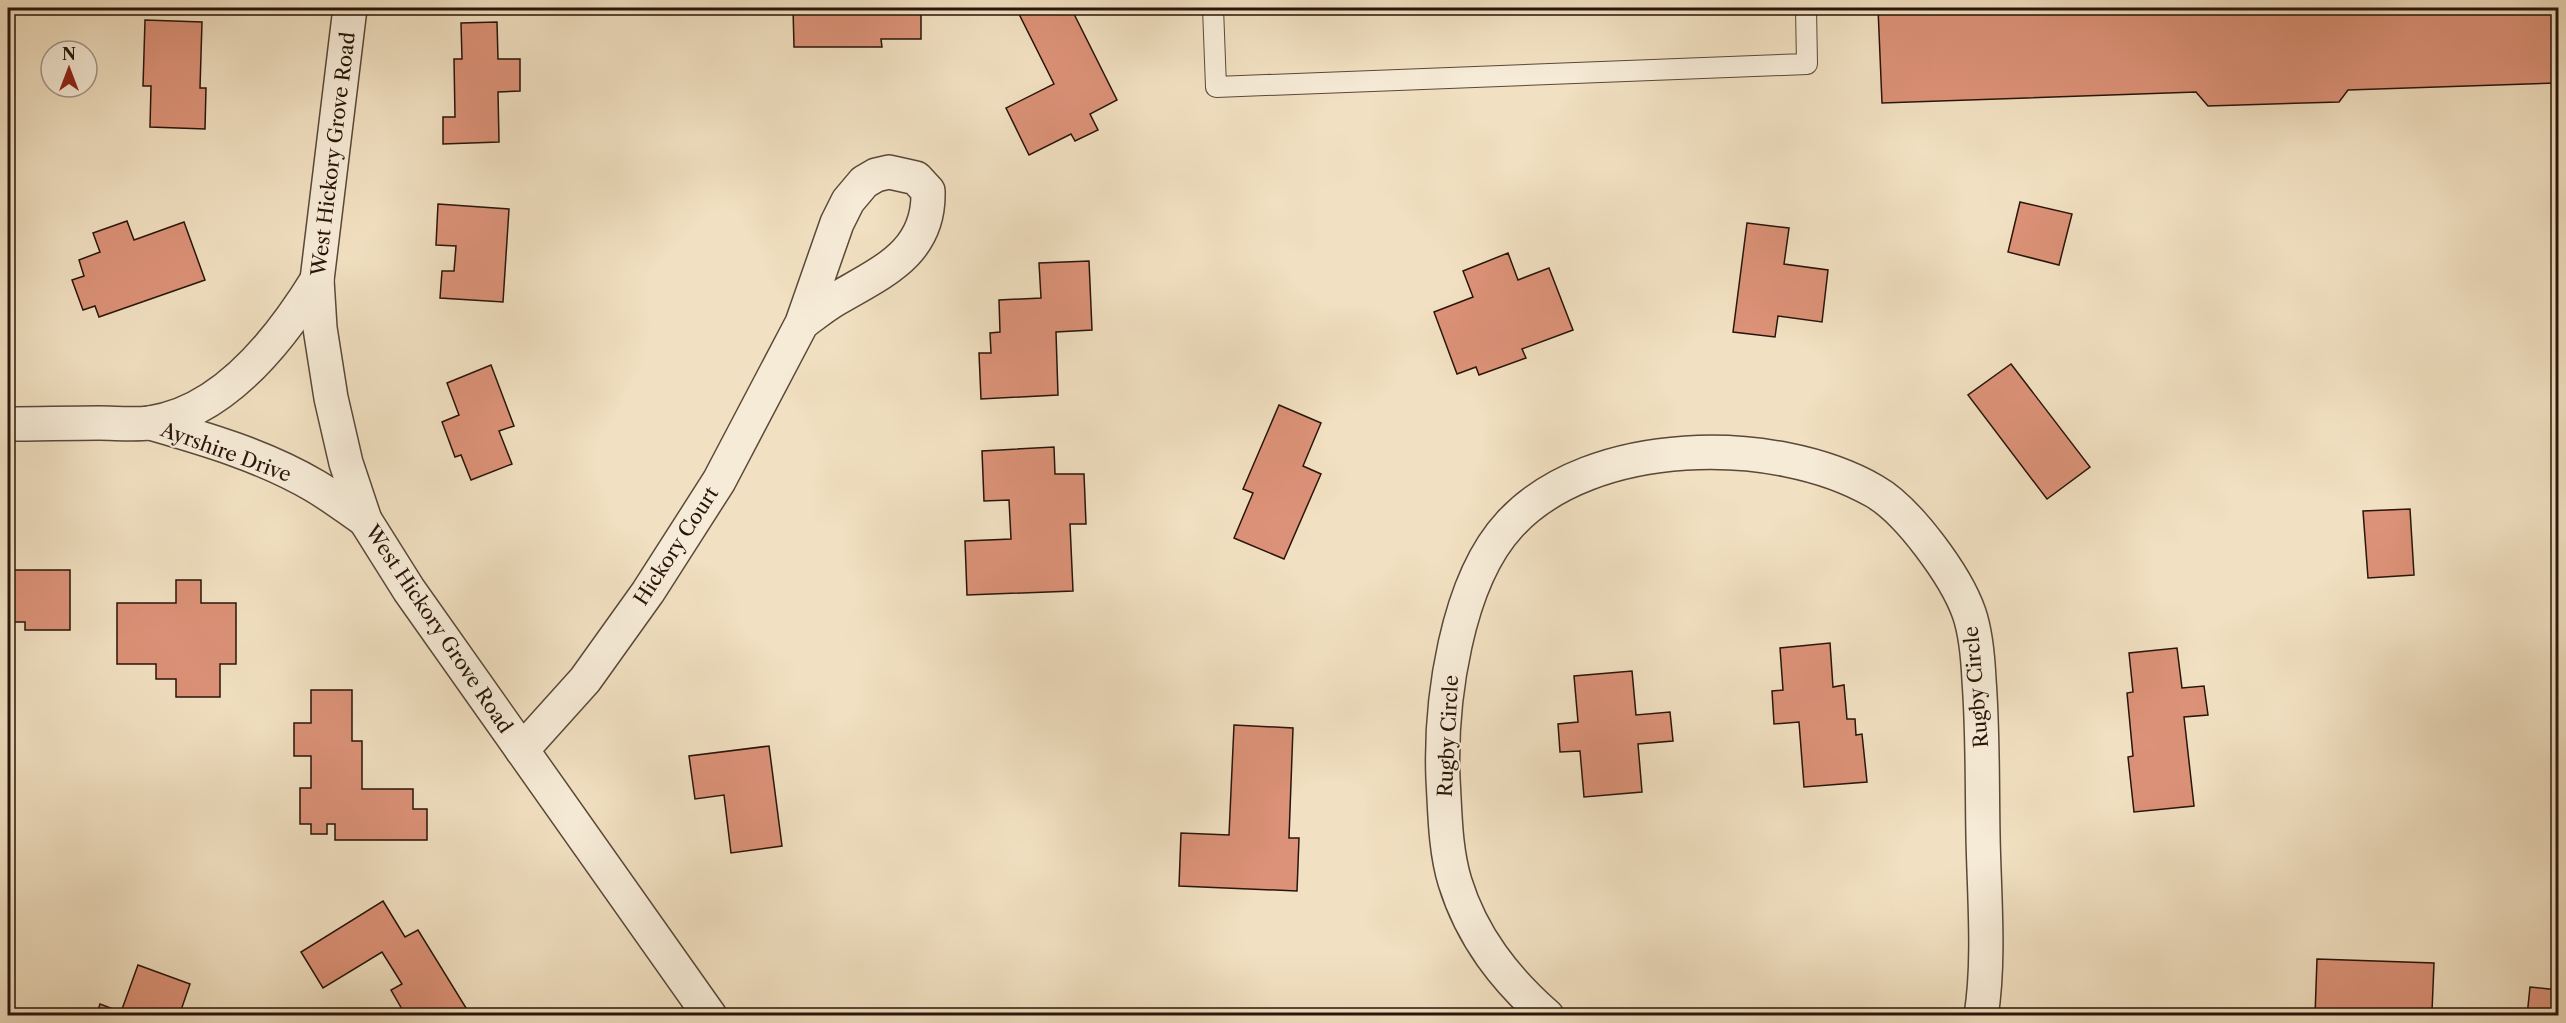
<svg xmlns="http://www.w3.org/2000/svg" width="2566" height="1023" font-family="'Libre Caslon Text',serif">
  <rect width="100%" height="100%" fill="#f1e0c1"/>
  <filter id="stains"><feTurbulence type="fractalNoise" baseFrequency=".00333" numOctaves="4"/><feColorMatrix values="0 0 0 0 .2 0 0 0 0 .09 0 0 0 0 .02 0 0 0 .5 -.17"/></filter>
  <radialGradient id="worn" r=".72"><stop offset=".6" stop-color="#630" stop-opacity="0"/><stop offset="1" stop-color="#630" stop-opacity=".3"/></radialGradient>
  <!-- building -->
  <g fill="#dc9278" stroke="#28150a" stroke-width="1.5">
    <path d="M793 8H921V39H881L882 47H794Z"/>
    <path d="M1022 8H1071L1117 100 1090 114 1098 130 1075 141 1071 134 1029 155 1006 108 1054 84 1017 10Z"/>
    <path d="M1878 8H2558V83L2348 90 2339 102 2208 106 2196 92 1882 103Z"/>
    <path d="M145 20 202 22 200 88H206L205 129 150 127 151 86H143Z"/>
    <path d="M497 22 498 59H520V91L498 92 499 142 443 144V117H455L454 59H462L461 23Z"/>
    <path d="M2020 202 2072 214 2059 265 2008 252Z"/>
    <path d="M438 204 509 209 503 302 440 298 442 271H454L456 246 436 245Z"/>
    <path d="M127 221 134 240 184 222 205 280 99 317 95 306 83 310 72 280 84 276 79 260 100 252 93 233Z"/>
    <path d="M1747 223 1789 228 1784 264 1828 270 1822 322 1778 316 1775 337 1733 332Z"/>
    <path d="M1508 253 1518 280 1549 268 1573 330 1522 349 1526 358 1479 375 1476 367 1457 374 1434 312 1473 297 1463 271Z"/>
    <path d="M1089 261 1092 330 1056 332 1058 395 981 399 979 353H991L990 333 1000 332 999 300 1041 298 1039 263Z"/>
    <path d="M2011 364 2090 467 2047 499 1968 395Z"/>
    <path d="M491 365 514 426 499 431 512 464 471 480 461 455 455 457 442 422 459 415 447 383Z"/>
    <path d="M1279 405 1321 423 1303 466 1321 474 1284 559 1234 538 1253 493 1243 489Z"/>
    <path d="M1054 447 1055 474H1084L1086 524H1070L1073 591 967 595 965 541 1011 539 1009 500 984 501 982 451Z"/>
    <path d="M2410 509 2414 575 2368 578 2363 511Z"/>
    <path d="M8 542V570H70V630H25V622H8Z"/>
    <path d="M176 580H201V603H236V664H220V697H176V679H156V664H117V603H176Z"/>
    <path d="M1830 643 1833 687 1844 685 1847 719H1855L1856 735 1862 734 1867 782 1804 787 1799 722 1774 724 1772 691 1783 690 1780 648Z"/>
    <path d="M2177 648 2182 688 2204 686 2208 715 2184 717 2194 806 2134 812 2128 757 2133 756 2127 693 2133 692 2129 653Z"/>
    <path d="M1632 671 1636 715 1670 712 1673 741 1638 744 1642 792 1584 797 1580 751 1560 752 1558 724 1578 722 1574 676Z"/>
    <path d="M311 690H352V741H362V789H413V809H427V840H335V824H327V834H311V824H300V788H311V756H294V723H311Z"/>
    <path d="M1234 725 1293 728 1289 838H1299L1297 891 1179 886 1181 833 1229 835Z"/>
    <path d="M769 746 782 846 731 853 724 795 695 799 689 756Z"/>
    <path d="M383 901 405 937 418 930 471 1016H406L391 990 402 984 382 952 323 988 301 952Z"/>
    <path d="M2317 959 2434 963 2432 1011 2354 1009V1016H2315Z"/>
    <path d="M138 965 190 984 179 1016H96L100 1004 121 1012Z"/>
    <path d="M2530 987 2558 990V1016H2527Z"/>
  </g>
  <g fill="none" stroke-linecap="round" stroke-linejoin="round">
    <defs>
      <path id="service" d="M1213 8 1216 87 1807 64 1806 8"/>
      <g id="minor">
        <path d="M350 8 317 280 320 328 331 398 346 463 365 520 409 590 710 1016"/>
        <path d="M150 423C206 439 264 456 315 486 332 496 349 509 365 520"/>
        <path d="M8 424C38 424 68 423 99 423 115 423 133 425 149 423 223 413 280 340 317 280"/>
        <path d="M522 750 585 680 648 592 719 481 802 323 837 223 848 201 864 182 876 175 889 172 916 178 928 191C930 253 882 272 836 299 824 306 813 315 802 323"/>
        <path d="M1547 1016C1505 979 1472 937 1455 882 1445 850 1445 812 1443 779 1440 702 1456 582 1510 524 1591 436 1775 434 1874 491 1908 510 1956 576 1969 613 1976 633 1978 658 1979 680 1983 732 1982 784 1983 836 1984 893 1990 960 1981 1016"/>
      </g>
    </defs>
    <!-- service casing -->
    <use href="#service" stroke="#5a4838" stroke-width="22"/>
    <!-- minor casing -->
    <use href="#minor" stroke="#5a4838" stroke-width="36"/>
    <!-- service -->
    <use href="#service" stroke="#f6ebd7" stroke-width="20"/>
    <!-- minor -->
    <use href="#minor" stroke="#f6ebd7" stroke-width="33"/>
  </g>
  <g text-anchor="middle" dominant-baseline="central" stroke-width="4.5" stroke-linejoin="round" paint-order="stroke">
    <!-- street labels -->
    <g font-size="20" fill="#28150a" stroke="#f6ebd7">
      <text transform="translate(333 154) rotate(-83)">West Hickory Grove Road</text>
      <text transform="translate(226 452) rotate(20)">Ayrshire Drive</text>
      <text transform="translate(676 546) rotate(-57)">Hickory Court</text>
      <text transform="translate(439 629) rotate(56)">West Hickory Grove Road</text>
      <text transform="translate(1976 687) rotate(-95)">Rugby Circle</text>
      <text transform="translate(1448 736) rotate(-87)">Rugby Circle</text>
    </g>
  </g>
  <!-- margin -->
  <rect width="2566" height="1023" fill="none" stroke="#f1e0c1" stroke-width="30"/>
  <rect x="9" y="9" width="2548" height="1005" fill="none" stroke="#28150a" stroke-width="3"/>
  <rect x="15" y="15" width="2536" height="993" fill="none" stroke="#28150a" stroke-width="1.5"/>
  <!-- north arrow -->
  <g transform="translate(69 69)"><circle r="28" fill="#f6ebd7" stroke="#a49585" stroke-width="1.5"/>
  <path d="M0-4.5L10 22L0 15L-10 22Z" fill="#8f2418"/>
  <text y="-9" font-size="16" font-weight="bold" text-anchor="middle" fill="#28150a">N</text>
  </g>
  <rect width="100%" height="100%" filter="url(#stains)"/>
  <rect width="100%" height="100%" fill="url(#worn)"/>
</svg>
